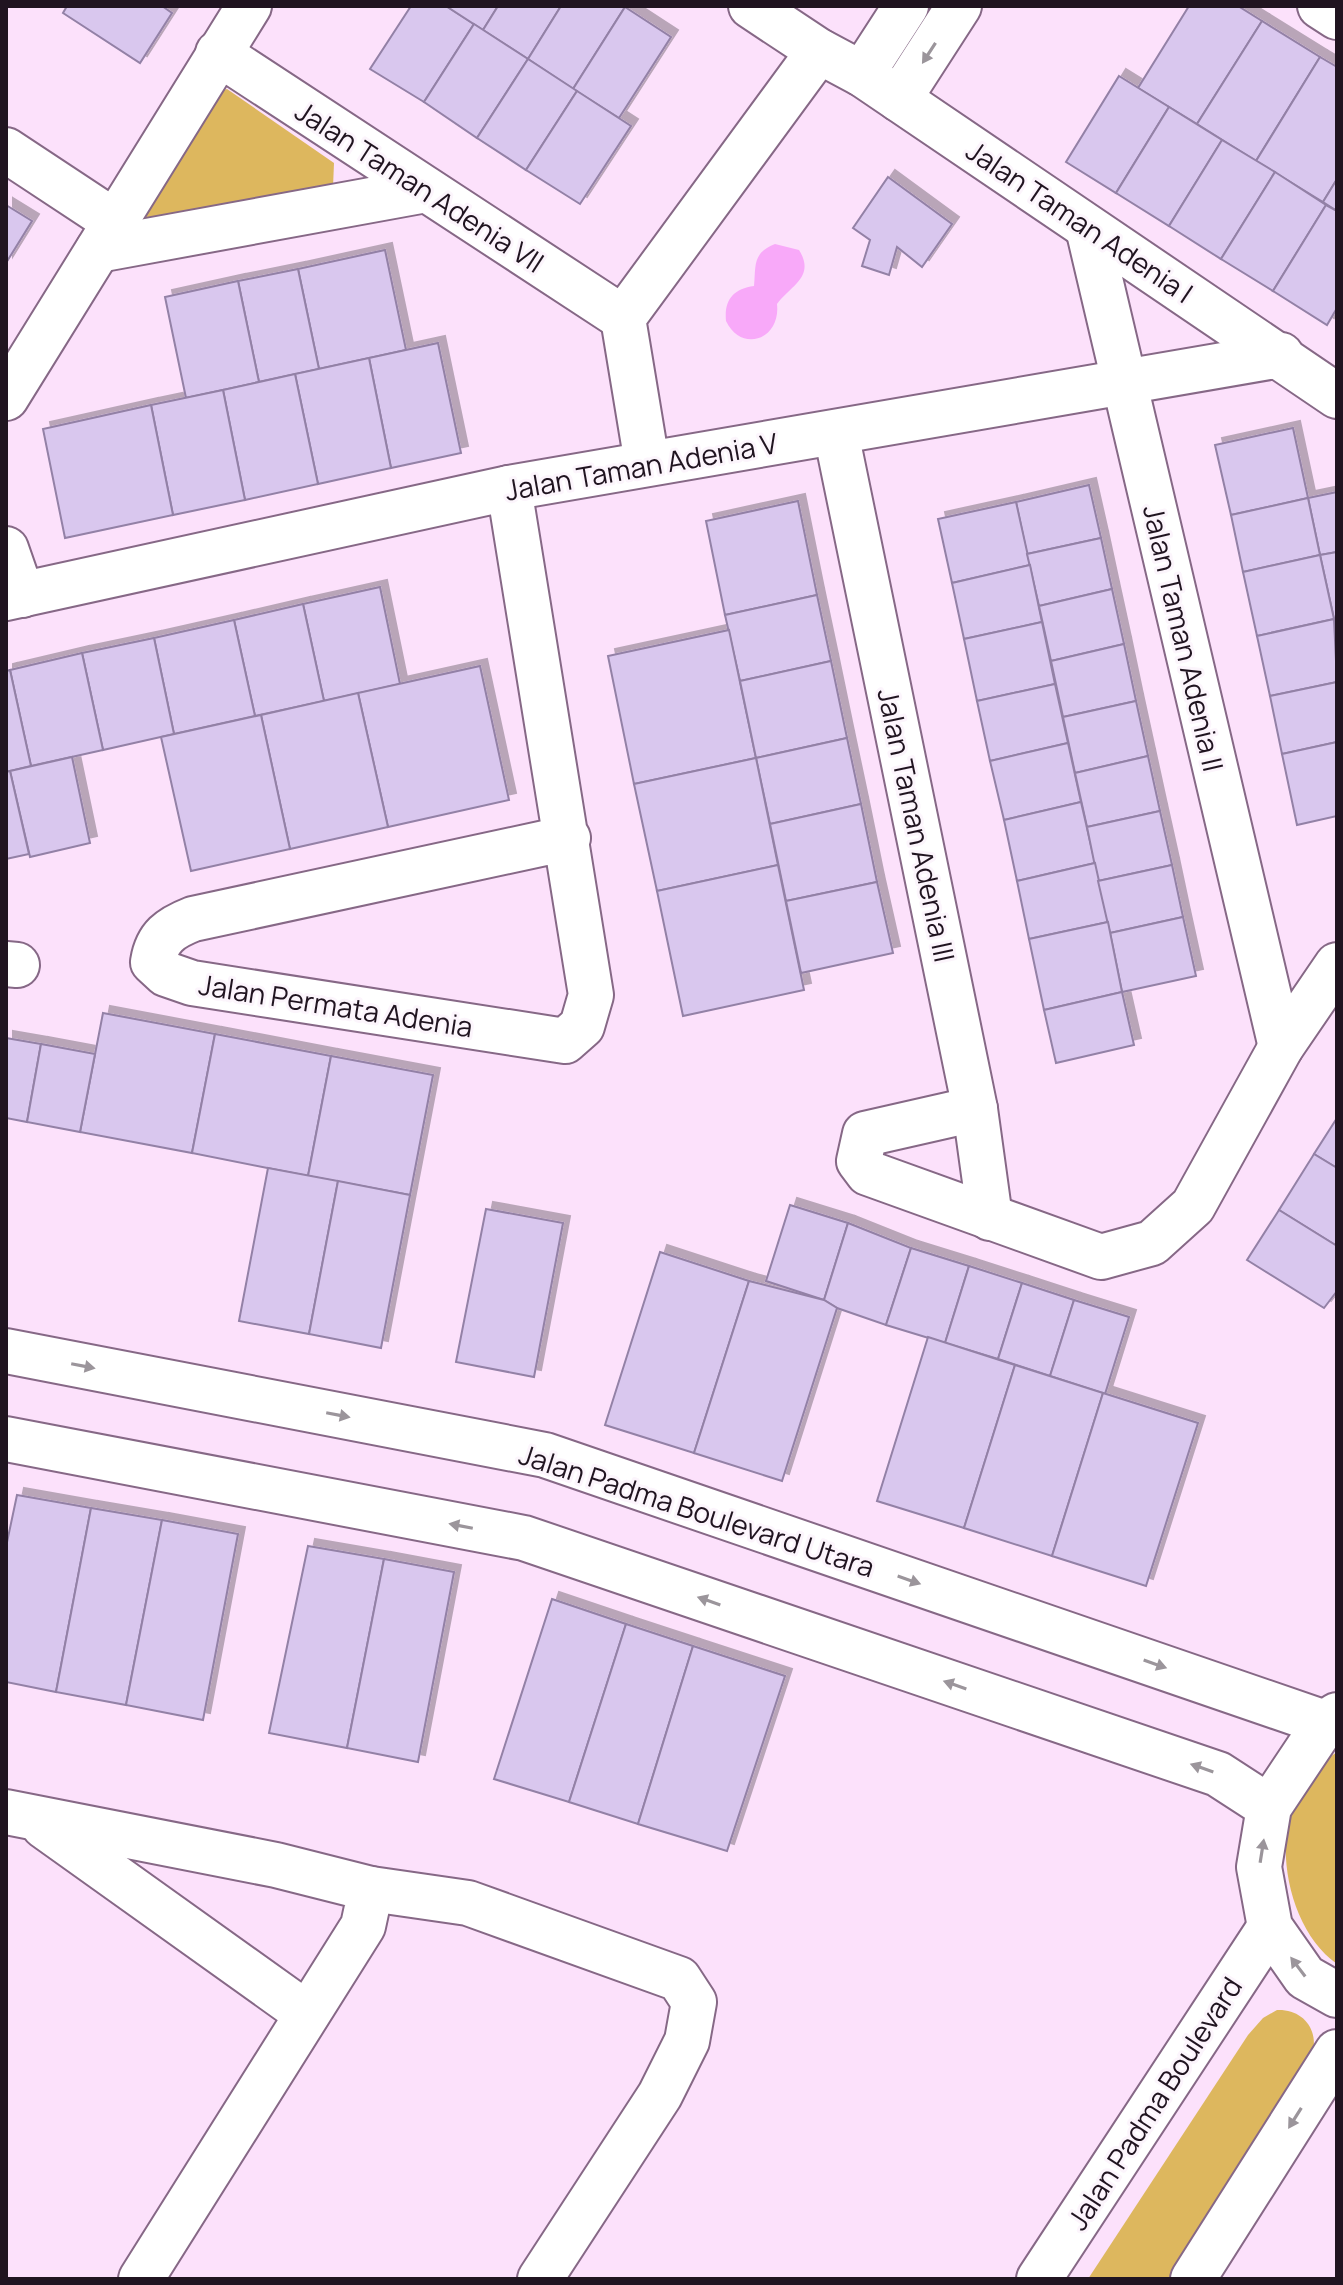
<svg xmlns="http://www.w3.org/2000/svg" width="1343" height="2285" font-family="Manrope,sans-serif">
  <defs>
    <filter id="shadow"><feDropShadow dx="7" dy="-7" stdDeviation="0" flood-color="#0004"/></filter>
  </defs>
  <rect width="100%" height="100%" fill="#fce1fb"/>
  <!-- green -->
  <g fill="#ddb75e">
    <path d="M227 89 334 163 333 187 156 227 141 211 205 96Z"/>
    <path d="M1337 1752V1964C1291 1932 1273 1850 1295 1798 1303 1778 1320 1764 1337 1752Z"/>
    <path d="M1277 2010C1302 2009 1318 2028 1313 2052L1169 2279H1088L1248 2035 1263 2018Z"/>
  </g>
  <!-- water -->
  <path fill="#f8a9f9" d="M775 244 799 250C816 277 790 286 777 304 781 339 742 354 726 321 724 300 733 289 754 286 756 266 752 253 775 244Z"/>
  <!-- building -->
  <g fill="#d9c7ee" stroke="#9381a6" stroke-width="2" filter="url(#shadow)">
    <path d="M67 6H162L172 13 140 63 63 13Z"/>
    <path d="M411 6H446L474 24 424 102 370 69Z"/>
    <path d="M446 6H498L483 30Z"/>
    <path d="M498 6H561L528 59 483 30Z"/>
    <path d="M561 6 625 7 573 89 528 59Z"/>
    <path d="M1189 6H1238L1262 21 1197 124 1138 88Z"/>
    <path d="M625 7 671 37 619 118 573 89Z"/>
    <path d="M1262 21 1320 57 1256 161 1197 124Z"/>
    <path d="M474 24 528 59 477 138 424 102Z"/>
    <path d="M1320 57 1337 67V179L1323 202 1256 161Z"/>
    <path d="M528 59 577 91 526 170 477 138Z"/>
    <path d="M1119 76 1169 107 1116 193 1066 162Z"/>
    <path d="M577 91 631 126 580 204 526 170Z"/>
    <path d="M1169 107 1222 140 1169 226 1116 193Z"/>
    <path d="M1222 140 1275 172 1221 259 1169 226Z"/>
    <path d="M1275 172 1326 205 1273 291 1221 259Z"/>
    <path d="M888 177 952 224 922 267 897 247 889 275 862 266 870 240 853 228Z"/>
    <path d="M1337 179V211L1323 202Z"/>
    <path d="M6 205 32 221 6 263Z"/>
    <path d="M1326 205 1337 211V308L1327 325 1273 291Z"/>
    <path d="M385 250 406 350 319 369 298 269Z"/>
    <path d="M298 269 319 369 259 382 238 281Z"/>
    <path d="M238 281 259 382 186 398 165 297Z"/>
    <path d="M438 343 461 453 391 468 369 358Z"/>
    <path d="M369 358 391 468 318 484 295 374Z"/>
    <path d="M295 374 318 484 245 500 223 390Z"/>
    <path d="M223 390 245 500 173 515 151 405Z"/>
    <path d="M151 405 173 515 65 538 43 429Z"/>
    <path d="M1293 428 1308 498 1231 515 1215 445Z"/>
    <path d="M1089 485 1101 538 1027 554 1016 502Z"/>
    <path d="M1337 492V552L1320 555 1308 498Z"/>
    <path d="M1308 498 1320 555 1243 572 1231 515Z"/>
    <path d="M798 501 817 595 725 615 706 521Z"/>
    <path d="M1016 502 1030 565 952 583 938 519Z"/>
    <path d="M1101 538 1112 589 1039 606 1027 554Z"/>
    <path d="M1337 552V618L1334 619 1320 555Z"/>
    <path d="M1320 555 1334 619 1257 636 1243 572Z"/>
    <path d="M1030 565 1042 622 964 639 952 583Z"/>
    <path d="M380 587 400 684 324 701 303 604Z"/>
    <path d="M1112 589 1124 644 1051 661 1039 606Z"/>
    <path d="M817 595 831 661 740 681 725 615Z"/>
    <path d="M303 604 324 701 255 716 234 620Z"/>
    <path d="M1334 619 1337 682 1270 696 1257 636Z"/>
    <path d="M234 620 255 716 174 734 154 638Z"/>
    <path d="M1042 622 1055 684 977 701 964 639Z"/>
    <path d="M729 630 756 758 634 784 608 656Z"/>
    <path d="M154 638 174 734 103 750 82 653Z"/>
    <path d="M1124 644 1136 701 1063 717 1051 661Z"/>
    <path d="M82 653 103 750 31 766 10 670Z"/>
    <path d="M831 661 847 738 756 758 740 681Z"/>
    <path d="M480 666 509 800 388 827 358 693Z"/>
    <path d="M10 670 31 766 6 772V671Z"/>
    <path d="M1337 682V742L1282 754 1270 696Z"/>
    <path d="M1055 684 1068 743 990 761 977 701Z"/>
    <path d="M358 693 388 827 290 849 261 715Z"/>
    <path d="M1136 701 1148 756 1075 773 1063 717Z"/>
    <path d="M261 715 290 849 191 871 161 737Z"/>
    <path d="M847 738 861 804 770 824 756 758Z"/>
    <path d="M1337 742V816L1297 825 1282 754Z"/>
    <path d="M1068 743 1081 802 1004 820 990 761Z"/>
    <path d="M1148 756 1160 811 1087 827 1075 773Z"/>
    <path d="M72 757 90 843 30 857 10 771Z"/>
    <path d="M756 758 778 865 657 891 634 784Z"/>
    <path d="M10 771 29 854 6 859V772Z"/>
    <path d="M1081 802 1095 863 1017 881 1004 820Z"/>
    <path d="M861 804 877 882 786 901 770 824Z"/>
    <path d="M1160 811 1172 865 1098 881 1087 827Z"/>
    <path d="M1095 863 1108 922 1029 939 1017 881Z"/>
    <path d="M778 865 804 990 683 1016 657 891Z"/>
    <path d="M1172 865 1183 917 1110 933 1098 881Z"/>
    <path d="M877 882 893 953 801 973 786 901Z"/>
    <path d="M1183 917 1196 976 1122 992 1110 933Z"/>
    <path d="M1108 922 1122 992 1044 1010 1029 939Z"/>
    <path d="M1122 992 1134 1045 1056 1063 1044 1010Z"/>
    <path d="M103 1013 215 1034 192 1153 80 1132Z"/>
    <path d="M215 1034 331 1056 308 1176 192 1153Z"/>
    <path d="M6 1038 41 1044 27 1122 6 1118Z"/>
    <path d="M41 1044 95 1054 80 1132 27 1122Z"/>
    <path d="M331 1056 433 1075 410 1195 308 1176Z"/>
    <path d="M1337 1118V1168L1314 1154Z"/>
    <path d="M1314 1154 1337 1168V1246L1279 1210Z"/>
    <path d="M268 1168 338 1181 309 1334 239 1321Z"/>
    <path d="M338 1181 410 1195 381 1348 309 1334Z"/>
    <path d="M790 1205 848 1223 824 1300 766 1281Z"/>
    <path d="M486 1209 563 1223 534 1377 456 1362Z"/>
    <path d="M1279 1210 1337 1246V1291L1324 1308 1247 1260Z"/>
    <path d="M848 1223 911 1248 886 1325 837 1308 824 1300Z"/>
    <path d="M911 1248 969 1266 945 1343 886 1325Z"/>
    <path d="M660 1252 749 1281 694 1453 605 1425Z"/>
    <path d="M969 1266 1022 1283 998 1359 945 1343Z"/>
    <path d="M749 1281 824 1300 837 1308 782 1481 694 1453Z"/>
    <path d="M1022 1283 1074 1300 1050 1376 998 1359Z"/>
    <path d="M1074 1300 1129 1317 1105 1394 1050 1376Z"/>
    <path d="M928 1337 1015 1365 964 1528 877 1501Z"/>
    <path d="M1015 1365 1103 1393 1052 1556 964 1528Z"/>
    <path d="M1103 1393 1198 1423 1146 1586 1052 1556Z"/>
    <path d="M17 1495 91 1508 56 1692 6 1682V1547Z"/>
    <path d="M91 1508 162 1520 126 1705 56 1692Z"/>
    <path d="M162 1520 238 1534 203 1720 126 1705Z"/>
    <path d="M308 1546 384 1559 347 1748 269 1733Z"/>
    <path d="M384 1559 454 1572 418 1762 347 1748Z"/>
    <path d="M552 1599 626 1624 569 1802 494 1779Z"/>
    <path d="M626 1624 693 1646 638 1824 569 1802Z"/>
    <path d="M693 1646 785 1676 727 1851 638 1824Z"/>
  </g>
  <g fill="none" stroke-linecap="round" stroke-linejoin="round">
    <defs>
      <g id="minor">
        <path d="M751 6 819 51 862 74 1337 396"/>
        <path d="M1320 6 1337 17"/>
        <path d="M218 53 623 318"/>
        <path d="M862 74 906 6"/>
        <path d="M899 99 959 6"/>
        <path d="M6 150 115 222"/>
        <path d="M1088 228 1281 1047"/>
        <path d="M98 250 426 190"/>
        <path d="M6 398 249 6"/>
        <path d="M836 433 975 1109 990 1218"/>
        <path d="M647 463 623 318 819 51"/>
        <path d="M509 488 591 995 582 1026 565 1041 192 983 166 974 153 962C157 937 170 928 193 919L568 838"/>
        <path d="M6 549 22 595"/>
        <path d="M6 598 509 488 1281 355"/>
        <path d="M6 964 17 965"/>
        <path d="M975 1109 865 1134 859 1161 868 1173 1101 1257 1152 1243 1193 1206 1281 1047 1337 965"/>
        <path d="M6 1351 545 1455 1325 1723"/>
        <path d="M6 1439 524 1538 1218 1774 1269 1807"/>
        <path d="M1337 1715 1325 1723 1269 1807 1259 1867 1270 1927 1305 1977 1337 1995"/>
        <path d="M6 1812 276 1865 371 1889 363 1926 141 2279"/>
        <path d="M44 1826 307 2014"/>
        <path d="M371 1889 468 1903 679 1979 694 2002 687 2041 660 2095 540 2279"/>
        <path d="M1039 2279 1270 1927"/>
        <path d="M1193 2279 1337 2052"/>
      </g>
    </defs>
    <!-- minor casing -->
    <use href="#minor" stroke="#866886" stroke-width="48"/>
    <!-- minor -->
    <use href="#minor" stroke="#fff" stroke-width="44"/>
  </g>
  <!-- one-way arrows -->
  <defs><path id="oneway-solid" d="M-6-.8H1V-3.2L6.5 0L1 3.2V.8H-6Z" transform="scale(2)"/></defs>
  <g fill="#9b959b">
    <use href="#oneway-solid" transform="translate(929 53) rotate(123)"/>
    <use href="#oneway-solid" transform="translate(83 1366) rotate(11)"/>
    <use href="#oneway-solid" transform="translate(338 1415) rotate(11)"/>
    <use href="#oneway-solid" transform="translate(461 1526) rotate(-169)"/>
    <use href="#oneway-solid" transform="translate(909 1580) rotate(19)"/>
    <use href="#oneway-solid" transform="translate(709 1601) rotate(-161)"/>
    <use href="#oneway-solid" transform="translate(1155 1664) rotate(19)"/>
    <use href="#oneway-solid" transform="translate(955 1685) rotate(-161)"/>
    <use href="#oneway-solid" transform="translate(1202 1768) rotate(-161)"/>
    <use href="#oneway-solid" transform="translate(1262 1851) rotate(-81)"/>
    <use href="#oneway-solid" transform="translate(1298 1967) rotate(-127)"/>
    <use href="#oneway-solid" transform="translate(1295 2118) rotate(122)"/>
  </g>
  <g text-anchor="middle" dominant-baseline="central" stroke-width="6" stroke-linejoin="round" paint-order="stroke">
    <!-- street labels -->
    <g font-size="28" fill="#201420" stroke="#fcf5fc">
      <text transform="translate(420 186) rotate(33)">Jalan Taman Adenia VII</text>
      <text transform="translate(1080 221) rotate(34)">Jalan Taman Adenia I</text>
      <text transform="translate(641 466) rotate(-10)">Jalan Taman Adenia V</text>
      <text transform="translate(1184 638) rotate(77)">Jalan Taman Adenia II</text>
      <text transform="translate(917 825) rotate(78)">Jalan Taman Adenia III</text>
      <text transform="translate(336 1005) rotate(9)">Jalan Permata Adenia</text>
      <text transform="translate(697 1510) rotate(18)">Jalan Padma Boulevard Utara</text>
      <text transform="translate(1154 2103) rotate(-57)">Jalan Padma Boulevard</text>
    </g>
  </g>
  <!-- border -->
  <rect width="1343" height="2285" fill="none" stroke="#201420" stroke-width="16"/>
</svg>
